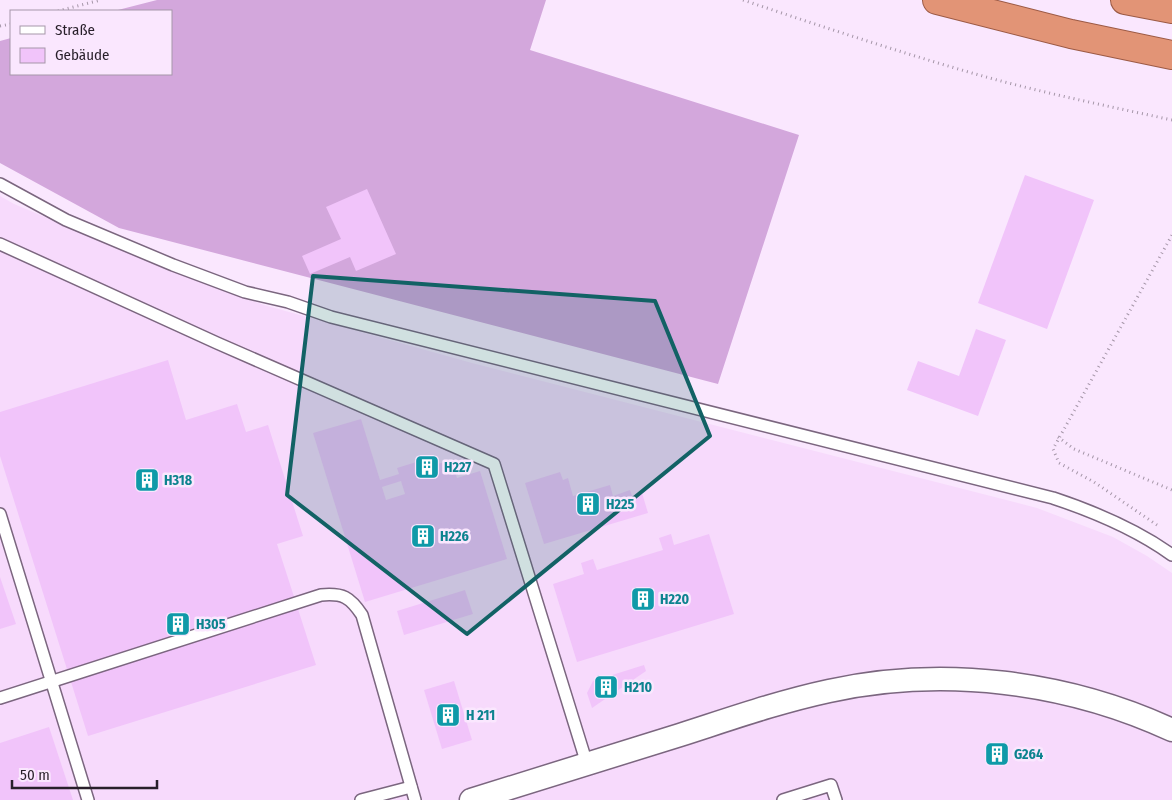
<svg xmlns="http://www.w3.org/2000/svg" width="1172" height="800" font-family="'Fira Sans Condensed',sans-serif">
  <rect width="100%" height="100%" fill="#fae7fe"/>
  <!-- built -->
  <path fill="#f7dafc" d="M0 196 14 204 159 265 264 305 472 363 1037 508 1113 537 1147 556 1172 573V800H0Z"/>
  <!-- forest -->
  <path fill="#d3a7dc" d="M157 0H546L530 50 799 135 718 384 119 228 0 163V41L11 38V74H171V11H114Z"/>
  <!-- building -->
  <g fill="#f1c4fa" fill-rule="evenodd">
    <path d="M1025 175 1094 200 1047 329 978 303Z"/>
    <path d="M367 189 396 254 356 271 350 257 310 274 302 256 341 239 326 207Z"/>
    <path d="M976 329 1006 340 978 416 907 390 918 361 959 376Z"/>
    <path d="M168 360 186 420 237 404 246 432 268 425 303 536 277 544 316 665 88 736 0 456V412Z"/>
    <path d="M361 419 380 480 399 474 397 468 429 458 431 466 451 460 457 478 480 471 507 559 365 602 313 433ZM401 481 405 494 386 500 382 487Z"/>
    <path d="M560 472 563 480 568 478 573 496 610 485 613 496 630 490 632 496 642 493 648 513 544 544 525 483Z"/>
    <path d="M671 534 674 545 709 534 734 614 577 662 553 584 584 574 581 563 593 559 597 570 663 550 659 538Z"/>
    <path d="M0 577 16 624 0 629Z"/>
    <path d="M465 590 473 614 404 635 397 611Z"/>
    <path d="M644 665 646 671 592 708 587 693 593 681Z"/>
    <path d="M454 681 472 740 442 749 424 690Z"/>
    <path d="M49 727 73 800H0V743Z"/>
    <path d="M1003 749 1005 756 991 760 989 753Z"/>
  </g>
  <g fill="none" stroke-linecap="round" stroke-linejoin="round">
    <defs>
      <g id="service">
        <path d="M0 184 66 220 173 265 245 292 288 302 331 317 1053 498C1095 512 1136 529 1172 555"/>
        <path d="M0 244 217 343 494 464 587 764"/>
        <path d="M0 514 88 800"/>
        <path d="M0 698 321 595C343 593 350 597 362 615L415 800"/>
        <path d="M361 800 411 787"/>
        <path d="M783 800 831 785 836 800"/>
      </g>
      <path id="minor" d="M471 800C541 778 611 756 680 735 730 719 778 702 829 691 943 666 1066 681 1172 730"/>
      <g id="trunk">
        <path d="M937 0 1071 34 1172 55"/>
        <path d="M1125 0 1172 9"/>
      </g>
    </defs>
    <!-- service casing -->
    <use href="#service" stroke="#7b667f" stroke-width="14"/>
    <!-- minor casing -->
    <use href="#minor" stroke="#7b667f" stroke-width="25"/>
    <!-- trunk casing -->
    <use href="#trunk" stroke="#9c5a45" stroke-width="30"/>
    <!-- path -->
    <g stroke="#a596a8" stroke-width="3" stroke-dasharray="1 4" stroke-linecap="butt">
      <path d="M743 0C817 25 890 49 965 71 1033 91 1103 105 1172 120"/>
      <path d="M58 11 101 0"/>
      <path d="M0 26 11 24"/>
      <path d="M1058 437 1074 449 1172 490"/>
      <path d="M1157 525 1094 482 1059 463 1053 449 1172 235"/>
    </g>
    <!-- service -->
    <use href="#service" stroke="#fff" stroke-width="11"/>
    <!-- minor -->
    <use href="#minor" stroke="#fff" stroke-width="22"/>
    <!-- trunk -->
    <use href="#trunk" stroke="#e29476" stroke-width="28"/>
  </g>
  <!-- marked area -->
  <path fill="#126265" fill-opacity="0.2" stroke="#126265" stroke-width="4" stroke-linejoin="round" d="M313 276 655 301 710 436 467 634 287 495Z"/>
  <!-- icons -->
  <defs>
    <symbol id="building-square" viewBox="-11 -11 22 22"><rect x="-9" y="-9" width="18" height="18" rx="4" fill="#0f9aa8" stroke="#fae7fe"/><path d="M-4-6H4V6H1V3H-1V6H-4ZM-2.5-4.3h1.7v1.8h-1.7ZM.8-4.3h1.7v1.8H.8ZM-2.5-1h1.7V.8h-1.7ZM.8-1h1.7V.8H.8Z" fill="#fff"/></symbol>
  </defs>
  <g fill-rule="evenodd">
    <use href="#building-square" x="413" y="453" width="28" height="28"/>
    <use href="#building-square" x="133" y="466" width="28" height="28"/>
    <use href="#building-square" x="574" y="490" width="28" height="28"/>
    <use href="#building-square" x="409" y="522" width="28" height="28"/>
    <use href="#building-square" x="629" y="585" width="28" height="28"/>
    <use href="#building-square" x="164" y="610" width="28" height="28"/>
    <use href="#building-square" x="592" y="673" width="28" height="28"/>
    <use href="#building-square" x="434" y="701" width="28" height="28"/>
    <use href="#building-square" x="983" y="740" width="28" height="28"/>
  </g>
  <g text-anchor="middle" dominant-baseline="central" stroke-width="5" stroke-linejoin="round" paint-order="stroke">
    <!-- culture labels -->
    <g font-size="14" font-weight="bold" fill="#0d838f" stroke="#fae7fe" text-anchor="start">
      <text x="444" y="467">H227</text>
      <text x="164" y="480">H318</text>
      <text x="606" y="504">H225</text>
      <text x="440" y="536">H226</text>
      <text x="660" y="599">H220</text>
      <text x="196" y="624">H305</text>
      <text x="624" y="687">H210</text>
      <text x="466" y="715">H 211</text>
      <text x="1014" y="754">G264</text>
    </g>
  </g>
  <!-- legend -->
  <rect x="10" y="10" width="162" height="65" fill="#fae7fe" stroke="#a697a9"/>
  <rect x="20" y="26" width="25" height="8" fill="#ffffff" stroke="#a697a9"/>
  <text x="55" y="35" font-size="15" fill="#281f2a">Straße</text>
  <rect x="20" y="48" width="25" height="15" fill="#f1c4fa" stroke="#a697a9"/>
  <text x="55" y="60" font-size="15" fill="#281f2a">Gebäude</text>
  <!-- scale -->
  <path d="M12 780v8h145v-8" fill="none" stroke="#281f2a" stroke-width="2.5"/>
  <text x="20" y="780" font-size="15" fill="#281f2a" stroke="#fae7fe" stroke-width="4" paint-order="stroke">50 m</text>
</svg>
